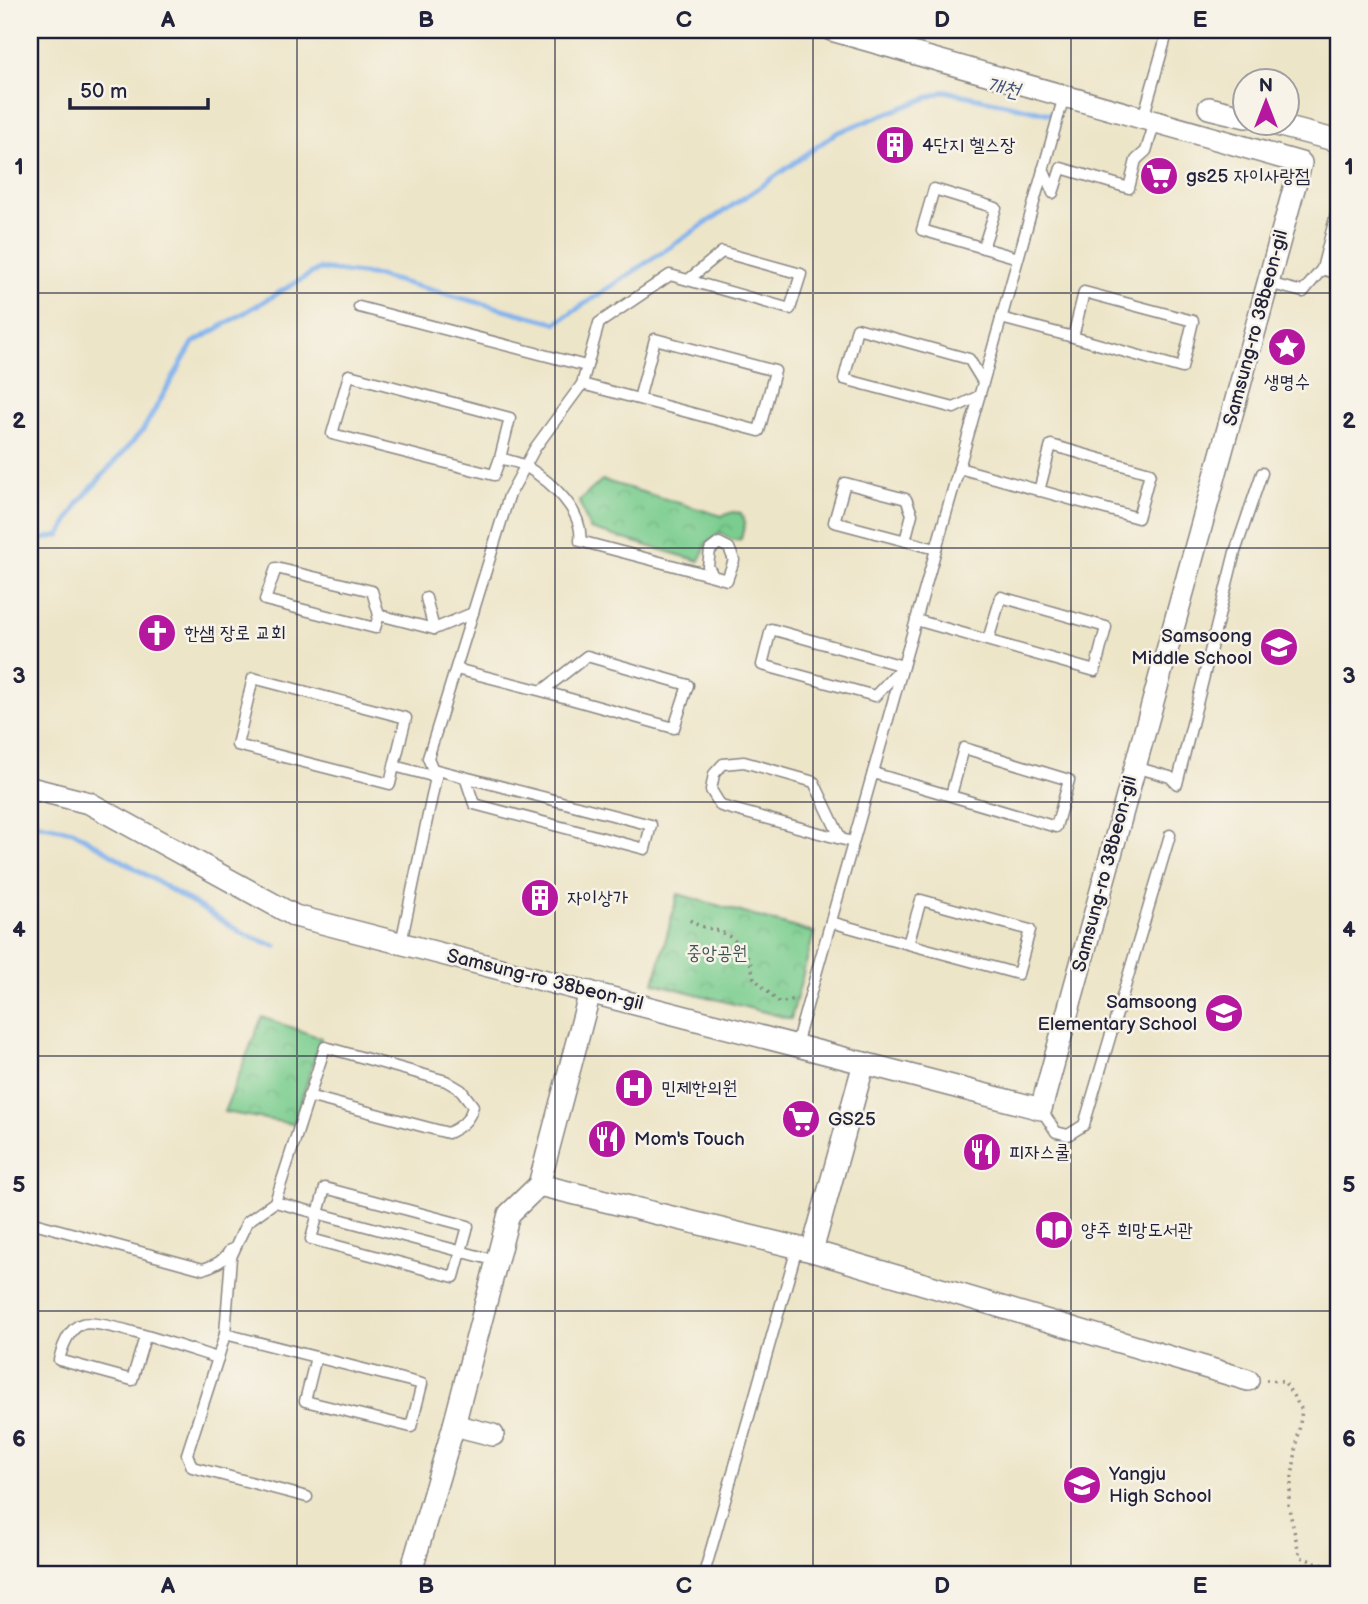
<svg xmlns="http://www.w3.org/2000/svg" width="1368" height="1604" font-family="'Balsamiq Sans','Poor Story',sans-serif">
  <defs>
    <pattern id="park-crowns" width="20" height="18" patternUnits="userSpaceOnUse" patternTransform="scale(1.75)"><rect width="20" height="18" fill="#7acd8f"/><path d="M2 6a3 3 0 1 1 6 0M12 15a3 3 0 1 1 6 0" fill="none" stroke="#69b07c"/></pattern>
  </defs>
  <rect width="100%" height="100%" fill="#f7f3e8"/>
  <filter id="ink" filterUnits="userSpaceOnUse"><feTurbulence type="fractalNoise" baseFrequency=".0143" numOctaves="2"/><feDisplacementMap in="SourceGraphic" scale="14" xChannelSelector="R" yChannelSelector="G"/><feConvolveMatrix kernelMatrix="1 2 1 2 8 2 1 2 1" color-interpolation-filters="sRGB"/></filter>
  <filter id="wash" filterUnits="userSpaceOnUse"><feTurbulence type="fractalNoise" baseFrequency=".00686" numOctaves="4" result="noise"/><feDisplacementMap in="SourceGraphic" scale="28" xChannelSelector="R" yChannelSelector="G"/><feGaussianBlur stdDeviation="1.57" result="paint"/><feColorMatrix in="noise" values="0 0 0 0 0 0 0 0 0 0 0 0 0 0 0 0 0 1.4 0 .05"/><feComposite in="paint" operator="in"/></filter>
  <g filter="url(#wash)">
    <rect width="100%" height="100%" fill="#ede5c8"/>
    <!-- park -->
    <g fill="url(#park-crowns)" stroke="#4e7865" stroke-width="2">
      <path d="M602 480 722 516 733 512 741 513 745 523 741 539C731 542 728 538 720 532L706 546 699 561 590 529 579 501Z"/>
      <path d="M678 894 814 933 791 1019 654 983Z"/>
      <path d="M262 1017 321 1038 294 1124 224 1112Z"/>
    </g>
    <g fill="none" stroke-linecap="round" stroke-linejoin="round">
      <!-- stream -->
      <g stroke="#81b2ed" stroke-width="5">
        <path d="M30 542 60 535 79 502 143 430 193 343 319 269 378 276 556 323 763 185 836 133 945 91 1055 115"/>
        <path d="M30 822 73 831 246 935 276 946"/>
      </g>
    </g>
  </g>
  <g filter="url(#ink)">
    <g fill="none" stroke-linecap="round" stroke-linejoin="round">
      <defs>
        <g id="lane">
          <path d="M1143 118 1168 30"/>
          <path d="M1043 169 1053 193 1061 168 1129 188 1136 160 1146 151 1155 122"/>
          <path d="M983 248 996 208 934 189 922 230 1018 258"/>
          <path d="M1322 269 1338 206"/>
          <path d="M1268 283 1303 292 1322 269 1338 274"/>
          <path d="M359 307 586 366"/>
          <path d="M1001 318 1073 337 1084 292 1193 321 1182 368 1073 337"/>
          <path d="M582 384 759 431 775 371 655 339 639 399"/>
          <path d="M979 396 954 408 844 379 857 328 969 359 983 382"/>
          <path d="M500 458 494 475 332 434 349 375 510 418 500 458C508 461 520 462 527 467 551 482 584 511 580 541L713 576 708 566 710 550 719 543 729 548 734 560 727 580 713 576"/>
          <path d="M959 468 1138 518 1150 473 1051 445 1039 491"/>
          <path d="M905 541 912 514 906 499 845 483 834 522 936 549"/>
          <path d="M426 598 434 629 473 613"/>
          <path d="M379 615 375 628 265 600 276 568 372 591 379 615 434 629"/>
          <path d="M916 620 1095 671 1106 627 1001 597 988 640"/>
          <path d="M771 629 903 666 875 696 766 666 762 665Z"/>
          <path d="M456 669 542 691 587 656 688 685 674 728 542 691"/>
          <path d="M394 766 390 784 237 745 253 678 406 718 394 766 436 777"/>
          <path d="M1135 767 1170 777 1177 784 1235 552 1262 473"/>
          <path d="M433 769 651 825 645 849 474 804 465 777"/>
          <path d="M873 773 1056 827 1069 780 964 748 951 795"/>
          <path d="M841 839 814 782 744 762 723 764 714 774 711 790 721 806 841 839 853 842"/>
          <path d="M831 922 908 944 921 900 1030 930 1018 974 908 944"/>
          <path d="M401 943 436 777 428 758 509 496 535 448 582 384 599 323 670 275 790 309 801 274 722 252 688 280"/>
          <path d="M796 1045 1064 96"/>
          <path d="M308 1096 448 1133C461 1127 470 1120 473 1106L461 1090 446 1081 325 1047 275 1202 497 1261"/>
          <path d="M1041 1109 1056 1132 1068 1135 1084 1125 1170 835"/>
          <path d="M325 1188 468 1226 454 1277 311 1239Z"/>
          <path d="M30 1222 203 1269C215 1265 224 1261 230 1250"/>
          <path d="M225 1334 422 1384 411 1427 305 1401 316 1357"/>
          <path d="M145 1337 132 1380 59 1360C62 1348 69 1328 82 1324 100 1318 194 1351 218 1358L225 1334 231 1257 247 1222 275 1202"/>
          <path d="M218 1358 187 1454 192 1467 307 1497"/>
          <path d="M704 1574 797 1248"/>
        </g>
        <g id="street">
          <path d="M1209 108 1246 117"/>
          <path d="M1265 122 1338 141"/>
          <path d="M30 788 89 803 295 916 1041 1109 1301 163 831 30"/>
          <path d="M590 992 539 1185 812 1251 1248 1380"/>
          <path d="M812 1251 864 1063"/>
          <path d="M454 1425 493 1435"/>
          <path d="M412 1568 454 1425 509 1214 539 1185"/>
        </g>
      </defs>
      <!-- lane casing -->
      <use href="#lane" stroke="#888482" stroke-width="13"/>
      <!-- street casing -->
      <use href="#street" stroke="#888482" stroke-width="24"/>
      <!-- path -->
      <g stroke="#888482" stroke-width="3.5" stroke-dasharray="2 5" stroke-linecap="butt">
        <path d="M690 920C702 931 721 925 739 945 724 950 704 955 690 946L699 943"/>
        <path d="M739 945 750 961 754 978 779 1003 796 999"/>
        <path d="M1266 1380 1284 1381 1302 1410 1288 1504 1300 1557 1338 1570"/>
      </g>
      <!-- lane -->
      <use href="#lane" stroke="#fff" stroke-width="10"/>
      <!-- street -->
      <use href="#street" stroke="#fff" stroke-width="21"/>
    </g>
  </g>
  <!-- grid -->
  <path fill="none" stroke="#22223b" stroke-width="2" stroke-opacity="0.55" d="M297 30V1574M555 30V1574M813 30V1574M1071 30V1574M30 293H1338M30 548H1338M30 802H1338M30 1056H1338M30 1311H1338"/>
  <!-- icons -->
  <defs>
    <symbol id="building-disc" viewBox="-11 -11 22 22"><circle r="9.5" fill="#b5179e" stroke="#f7f3e8"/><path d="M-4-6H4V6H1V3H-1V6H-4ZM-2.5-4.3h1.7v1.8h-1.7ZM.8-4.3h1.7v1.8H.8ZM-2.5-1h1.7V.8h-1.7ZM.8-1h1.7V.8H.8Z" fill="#fff"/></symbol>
    <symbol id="supermarket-disc" viewBox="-11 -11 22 22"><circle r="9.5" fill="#b5179e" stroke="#f7f3e8"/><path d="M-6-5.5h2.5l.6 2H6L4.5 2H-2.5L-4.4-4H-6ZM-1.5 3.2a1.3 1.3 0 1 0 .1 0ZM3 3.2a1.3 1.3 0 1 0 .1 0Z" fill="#fff"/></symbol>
    <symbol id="sight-disc" viewBox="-11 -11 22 22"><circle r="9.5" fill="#b5179e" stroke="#f7f3e8"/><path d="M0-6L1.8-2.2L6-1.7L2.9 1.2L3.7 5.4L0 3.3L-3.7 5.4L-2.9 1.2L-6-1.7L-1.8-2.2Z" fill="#fff"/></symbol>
    <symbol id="church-disc" viewBox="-11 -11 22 22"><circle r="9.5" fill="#b5179e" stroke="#f7f3e8"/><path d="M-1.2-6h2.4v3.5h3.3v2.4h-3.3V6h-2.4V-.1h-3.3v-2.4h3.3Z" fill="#fff"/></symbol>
    <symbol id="school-disc" viewBox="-11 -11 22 22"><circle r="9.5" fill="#b5179e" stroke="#f7f3e8"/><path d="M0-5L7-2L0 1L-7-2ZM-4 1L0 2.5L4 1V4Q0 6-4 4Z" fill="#fff"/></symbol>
    <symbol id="hospital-disc" viewBox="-11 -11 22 22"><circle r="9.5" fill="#b5179e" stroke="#f7f3e8"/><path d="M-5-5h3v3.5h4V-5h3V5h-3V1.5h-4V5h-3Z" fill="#fff"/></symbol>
    <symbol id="restaurant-disc" viewBox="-11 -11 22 22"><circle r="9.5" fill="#b5179e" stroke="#f7f3e8"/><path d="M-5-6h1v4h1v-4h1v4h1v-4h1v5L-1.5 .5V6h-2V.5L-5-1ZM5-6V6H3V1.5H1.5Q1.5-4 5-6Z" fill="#fff"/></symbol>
    <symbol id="library-disc" viewBox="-11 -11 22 22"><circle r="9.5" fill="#b5179e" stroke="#f7f3e8"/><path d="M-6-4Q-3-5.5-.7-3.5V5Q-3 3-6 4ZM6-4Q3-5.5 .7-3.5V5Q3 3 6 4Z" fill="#fff"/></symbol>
  </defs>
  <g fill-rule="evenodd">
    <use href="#building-disc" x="873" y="123" width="44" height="44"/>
    <use href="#supermarket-disc" x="1137" y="154" width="44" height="44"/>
    <use href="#sight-disc" x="1265" y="325" width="44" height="44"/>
    <use href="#church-disc" x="135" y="611" width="44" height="44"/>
    <use href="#school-disc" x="1257" y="625" width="44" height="44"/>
    <use href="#building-disc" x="518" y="876" width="44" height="44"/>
    <use href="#school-disc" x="1202" y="991" width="44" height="44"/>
    <use href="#hospital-disc" x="612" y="1066" width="44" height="44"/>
    <use href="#supermarket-disc" x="779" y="1097" width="44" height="44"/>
    <use href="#restaurant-disc" x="585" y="1117" width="44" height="44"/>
    <use href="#restaurant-disc" x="960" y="1130" width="44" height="44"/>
    <use href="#library-disc" x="1032" y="1208" width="44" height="44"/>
    <use href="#school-disc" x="1060" y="1463" width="44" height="44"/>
  </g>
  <g text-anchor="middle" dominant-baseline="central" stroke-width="5" stroke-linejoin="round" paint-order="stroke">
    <!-- poi labels -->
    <g font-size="19" fill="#22223b" stroke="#f7f3e8" text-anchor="start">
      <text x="922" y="145">4단지 헬스장</text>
      <text x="1186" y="176">gs25 자이사랑점</text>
      <text x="1287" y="382" text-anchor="middle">생명수</text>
      <text x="184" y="633">한샘 장로 교회</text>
      <text x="1252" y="636" text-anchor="end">Samsoong<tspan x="1252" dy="22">Middle School</tspan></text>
      <text x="567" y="898">자이상가</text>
      <text x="1197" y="1002" text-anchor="end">Samsoong<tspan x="1197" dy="22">Elementary School</tspan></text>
      <text x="661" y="1088">민제한의원</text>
      <text x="828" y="1119">GS25</text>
      <text x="634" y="1139">Mom's Touch</text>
      <text x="1009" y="1152">피자스쿨</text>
      <text x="1081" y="1230">양주 희망도서관</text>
      <text x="1109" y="1474">Yangju<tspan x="1109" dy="22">High School</tspan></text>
    </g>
    <!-- street labels -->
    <g font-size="19" fill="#22223b" stroke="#f7f3e8">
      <text transform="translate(1256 328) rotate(-75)">Samsung-ro 38beon-gil</text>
      <text transform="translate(1105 874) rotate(-75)">Samsung-ro 38beon-gil</text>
      <text transform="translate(545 980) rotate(14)">Samsung-ro 38beon-gil</text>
    </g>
    <!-- park labels -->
    <g font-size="19" fill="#3c5554" stroke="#f7f3e8">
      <text x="717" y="953">중앙공원</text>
    </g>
    <!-- water labels -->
    <g font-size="21" font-style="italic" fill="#435479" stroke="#f7f3e8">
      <text transform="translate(1003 88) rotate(12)">개천</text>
    </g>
  </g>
  <!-- margin -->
  <rect width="1368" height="1604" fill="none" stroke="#f7f3e8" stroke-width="77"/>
  <!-- north arrow -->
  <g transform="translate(1266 102)"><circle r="33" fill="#f7f3e8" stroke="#a29fa3" stroke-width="2"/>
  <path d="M0-5L12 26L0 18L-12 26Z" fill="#b5179e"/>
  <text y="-10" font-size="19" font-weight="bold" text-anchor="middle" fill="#22223b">N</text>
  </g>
  <!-- scale -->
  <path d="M70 98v10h138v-10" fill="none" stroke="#22223b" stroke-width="3.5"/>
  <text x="80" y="98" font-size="21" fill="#22223b" stroke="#f7f3e8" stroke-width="5" paint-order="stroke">50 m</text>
  <rect x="38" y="38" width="1292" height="1528" fill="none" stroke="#22223b" stroke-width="2.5"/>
  <g font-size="23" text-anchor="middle" font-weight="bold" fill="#22223b">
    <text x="168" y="27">A</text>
    <text x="426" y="27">B</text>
    <text x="684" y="27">C</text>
    <text x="942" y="27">D</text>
    <text x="1200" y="27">E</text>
    <text x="19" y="174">1</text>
    <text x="1349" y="174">1</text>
    <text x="19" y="428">2</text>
    <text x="1349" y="428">2</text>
    <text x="19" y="683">3</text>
    <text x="1349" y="683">3</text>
    <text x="19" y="937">4</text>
    <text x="1349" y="937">4</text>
    <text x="19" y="1192">5</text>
    <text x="1349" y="1192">5</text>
    <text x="19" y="1446">6</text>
    <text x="1349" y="1446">6</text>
    <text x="168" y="1593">A</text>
    <text x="426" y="1593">B</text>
    <text x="684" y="1593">C</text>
    <text x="942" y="1593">D</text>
    <text x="1200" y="1593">E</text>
  </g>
</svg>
